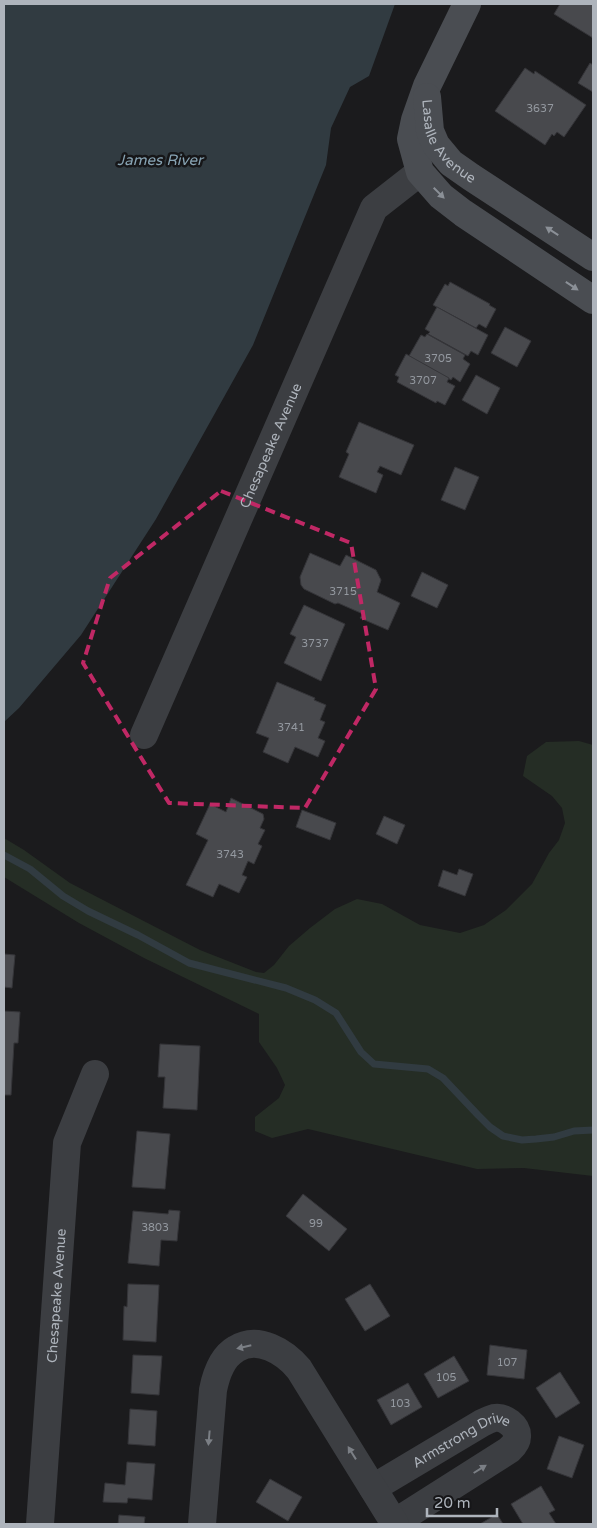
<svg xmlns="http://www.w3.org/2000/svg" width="597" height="1528" font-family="'Varela Round',sans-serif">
  <rect width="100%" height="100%" fill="#1b1b1d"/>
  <!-- green -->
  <path fill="#252d25" d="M579 741 593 745V1176L524 1168 477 1169 308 1129 272 1138 255 1131V1117L279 1098 285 1085 277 1068 259 1042V1014L144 958 79 923 4 877V838L24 850 70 883 200 950 256 972 264 973 274 965 289 946 310 928 335 909 357 899 382 904 420 925 460 933 484 925 506 910 532 884 549 853 559 840 565 823 562 808 552 796 523 776 527 756 546 742Z"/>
  <!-- water -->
  <path fill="#313b41" d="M4 4H395L369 76 350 87 331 128 326 165 253 345 156 519 81 635 19 708 4 722Z"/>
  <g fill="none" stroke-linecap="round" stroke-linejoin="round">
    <!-- stream -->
    <path stroke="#313b41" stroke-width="7" d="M4 855 30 869 63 896 88 911 138 935 189 963 286 988 315 1000 336 1013 361 1052 374 1064 428 1069 443 1078 478 1115 490 1127 503 1136 522 1140 536 1139 554 1137 574 1131 593 1130"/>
  </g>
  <!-- building -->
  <g fill="#48494d" stroke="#353539">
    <path d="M560 4H593V38L554 14Z"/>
    <path d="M590 63 593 65V92L578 83Z"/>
    <path d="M525 68 534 74 535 71 586 105 564 137 557 132 554 136 552 134 545 145 495 111Z"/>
    <path d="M450 282 490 304 489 305 496 309 486 328 479 324 476 328 433 305 445 284 448 286Z"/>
    <path d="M437 307 488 335 478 355 471 351 468 356 428 334 430 332 425 329Z"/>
    <path d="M505 327 531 341 517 367 491 353Z"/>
    <path d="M427 334 465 355 463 359 470 364 460 382 453 377 451 380 409 356 421 335 425 337Z"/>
    <path d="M406 354 449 378 447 382 455 386 445 405 437 401 436 403 397 382 399 377 395 375Z"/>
    <path d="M476 375 500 388 487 414 462 400Z"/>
    <path d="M359 422 414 445 401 475 380 466 377 472 383 475 376 493 339 477 349 454 346 452Z"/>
    <path d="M455 467 479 477 465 510 441 500Z"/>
    <path d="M310 553 340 566 346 555 376 570 381 580 377 592 400 603 388 630 360 618 363 614 338 603 335 604 304 589 301 585 300 577Z"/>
    <path d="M422 572 448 585 437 608 411 596Z"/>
    <path d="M304 605 345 624 321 681 284 663 296 637 290 634Z"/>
    <path d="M277 682 315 698 314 700 326 705 320 720 325 722 318 738 325 741 318 757 295 747 288 763 263 752 269 738 256 733Z"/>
    <path d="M231 798 263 814 264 819 260 828 265 830 258 844 262 846 254 864 248 861 242 875 247 877 239 893 219 884 213 897 186 885 208 840 196 834 210 804 226 812Z"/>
    <path d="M302 810 336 823 330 840 296 827Z"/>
    <path d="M384 816 405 825 397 844 376 834Z"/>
    <path d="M459 869 473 874 465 896 438 886 443 870 457 875Z"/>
    <path d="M4 954 15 955 12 988 4 987Z"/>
    <path d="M4 1011 20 1012 18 1043H14L11 1095H4Z"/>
    <path d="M160 1044 200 1046 197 1110 163 1108 165 1077H158Z"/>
    <path d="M137 1131 170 1134 165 1189 132 1187Z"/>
    <path d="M303 1194 347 1229 329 1251 286 1216Z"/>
    <path d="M169 1210 180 1211 177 1241 161 1240 159 1266 128 1263 133 1211 168 1214Z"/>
    <path d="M128 1284 159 1285 156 1342 123 1340 124 1306 127 1307Z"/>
    <path d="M370 1284 390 1316 365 1331 345 1299Z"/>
    <path d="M490 1345 527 1350 524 1379 487 1375Z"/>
    <path d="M133 1355 162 1356 159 1395 131 1393Z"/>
    <path d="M454 1356 469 1381 438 1398 424 1374Z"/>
    <path d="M560 1372 580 1403 556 1418 536 1388Z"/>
    <path d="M408 1383 422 1407 391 1425 377 1400Z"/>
    <path d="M130 1409 157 1411 155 1446 128 1444Z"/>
    <path d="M559 1436 584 1445 572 1478 547 1469Z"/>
    <path d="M127 1462 155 1464 152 1500 128 1498 127 1503 103 1502 105 1483 125 1485Z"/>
    <path d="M270 1479 302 1497 288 1521 256 1502Z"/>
    <path d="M541 1486 555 1510 549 1513 556 1524H523L511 1504Z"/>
    <path d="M497 1514 503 1524H480Z"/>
    <path d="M119 1515 145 1517 144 1524H118Z"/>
  </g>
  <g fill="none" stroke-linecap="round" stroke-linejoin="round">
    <!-- minor -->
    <g stroke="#3c3e42" stroke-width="28">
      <path id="s1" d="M144 735 374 208 420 172"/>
      <path id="s2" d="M373 1488 482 1423C486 1421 490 1419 494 1418 504 1416 518 1426 517 1437 517 1443 512 1447 509 1450L394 1523"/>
      <path id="s3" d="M40 1524 67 1143 95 1074"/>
      <path d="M202 1524 213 1390C216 1375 222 1357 236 1349 258 1335 285 1352 299 1369L395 1524"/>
    </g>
    <!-- secondary -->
    <g stroke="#4a4d52" stroke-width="28">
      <path d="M467 4 427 86 415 120 411 139 420 172 441 196 463 213 593 300"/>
      <path id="s4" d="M427 97 430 131 436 145 451 163 471 177 593 257"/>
    </g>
  </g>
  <!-- one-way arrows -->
  <defs><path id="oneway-solid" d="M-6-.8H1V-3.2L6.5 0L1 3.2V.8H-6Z" transform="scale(1.25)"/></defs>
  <g fill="#8b9097">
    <use href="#oneway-solid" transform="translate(439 193) rotate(45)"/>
    <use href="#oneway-solid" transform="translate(552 231) rotate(-147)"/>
    <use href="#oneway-solid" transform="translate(572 286) rotate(34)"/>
  </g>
  <g fill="#7b7f85">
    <use href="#oneway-solid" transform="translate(244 1347) rotate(167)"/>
    <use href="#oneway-solid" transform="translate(209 1438) rotate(95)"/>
    <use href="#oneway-solid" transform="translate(352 1453) rotate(-122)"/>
    <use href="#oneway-solid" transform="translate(480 1469) rotate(-32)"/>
  </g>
  <!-- marked area -->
  <path fill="none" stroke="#c02865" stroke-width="4" stroke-dasharray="10 6" stroke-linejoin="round" d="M221 491 351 543 376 689 305 808 169 803 83 663 110 578Z"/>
  <g text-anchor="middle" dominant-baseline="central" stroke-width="5" stroke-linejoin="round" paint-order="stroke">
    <!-- number labels -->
    <g font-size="11" fill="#9499a0">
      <text x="540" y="108">3637</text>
      <text x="438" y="358">3705</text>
      <text x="423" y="380">3707</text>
      <text x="343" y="591">3715</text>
      <text x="315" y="643">3737</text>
      <text x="291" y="727">3741</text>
      <text x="230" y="854">3743</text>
      <text x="316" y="1223">99</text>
      <text x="155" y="1227">3803</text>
      <text x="507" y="1362">107</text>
      <text x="446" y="1377">105</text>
      <text x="400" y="1403">103</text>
    </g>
    <!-- street labels -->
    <g font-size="14" fill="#aeb4bc" stroke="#161618">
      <text stroke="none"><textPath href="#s4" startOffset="52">Lasalle Avenue</textPath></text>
      <text stroke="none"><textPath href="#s1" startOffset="316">Chesapeake Avenue</textPath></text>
      <text stroke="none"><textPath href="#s3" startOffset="229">Chesapeake Avenue</textPath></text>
      <text stroke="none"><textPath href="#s2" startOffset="102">Armstrong Drive</textPath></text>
    </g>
    <!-- water labels -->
    <g font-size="15" font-style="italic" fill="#88a4b4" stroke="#161618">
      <text x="160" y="160">James River</text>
    </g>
  </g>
  <!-- border -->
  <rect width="597" height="1528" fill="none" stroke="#aeb4bc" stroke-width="10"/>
  <!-- scale -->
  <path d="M427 1508v8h70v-8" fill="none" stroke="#aeb4bc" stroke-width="2.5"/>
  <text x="434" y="1508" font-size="15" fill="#aeb4bc" stroke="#161618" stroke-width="4" paint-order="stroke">20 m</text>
</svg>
